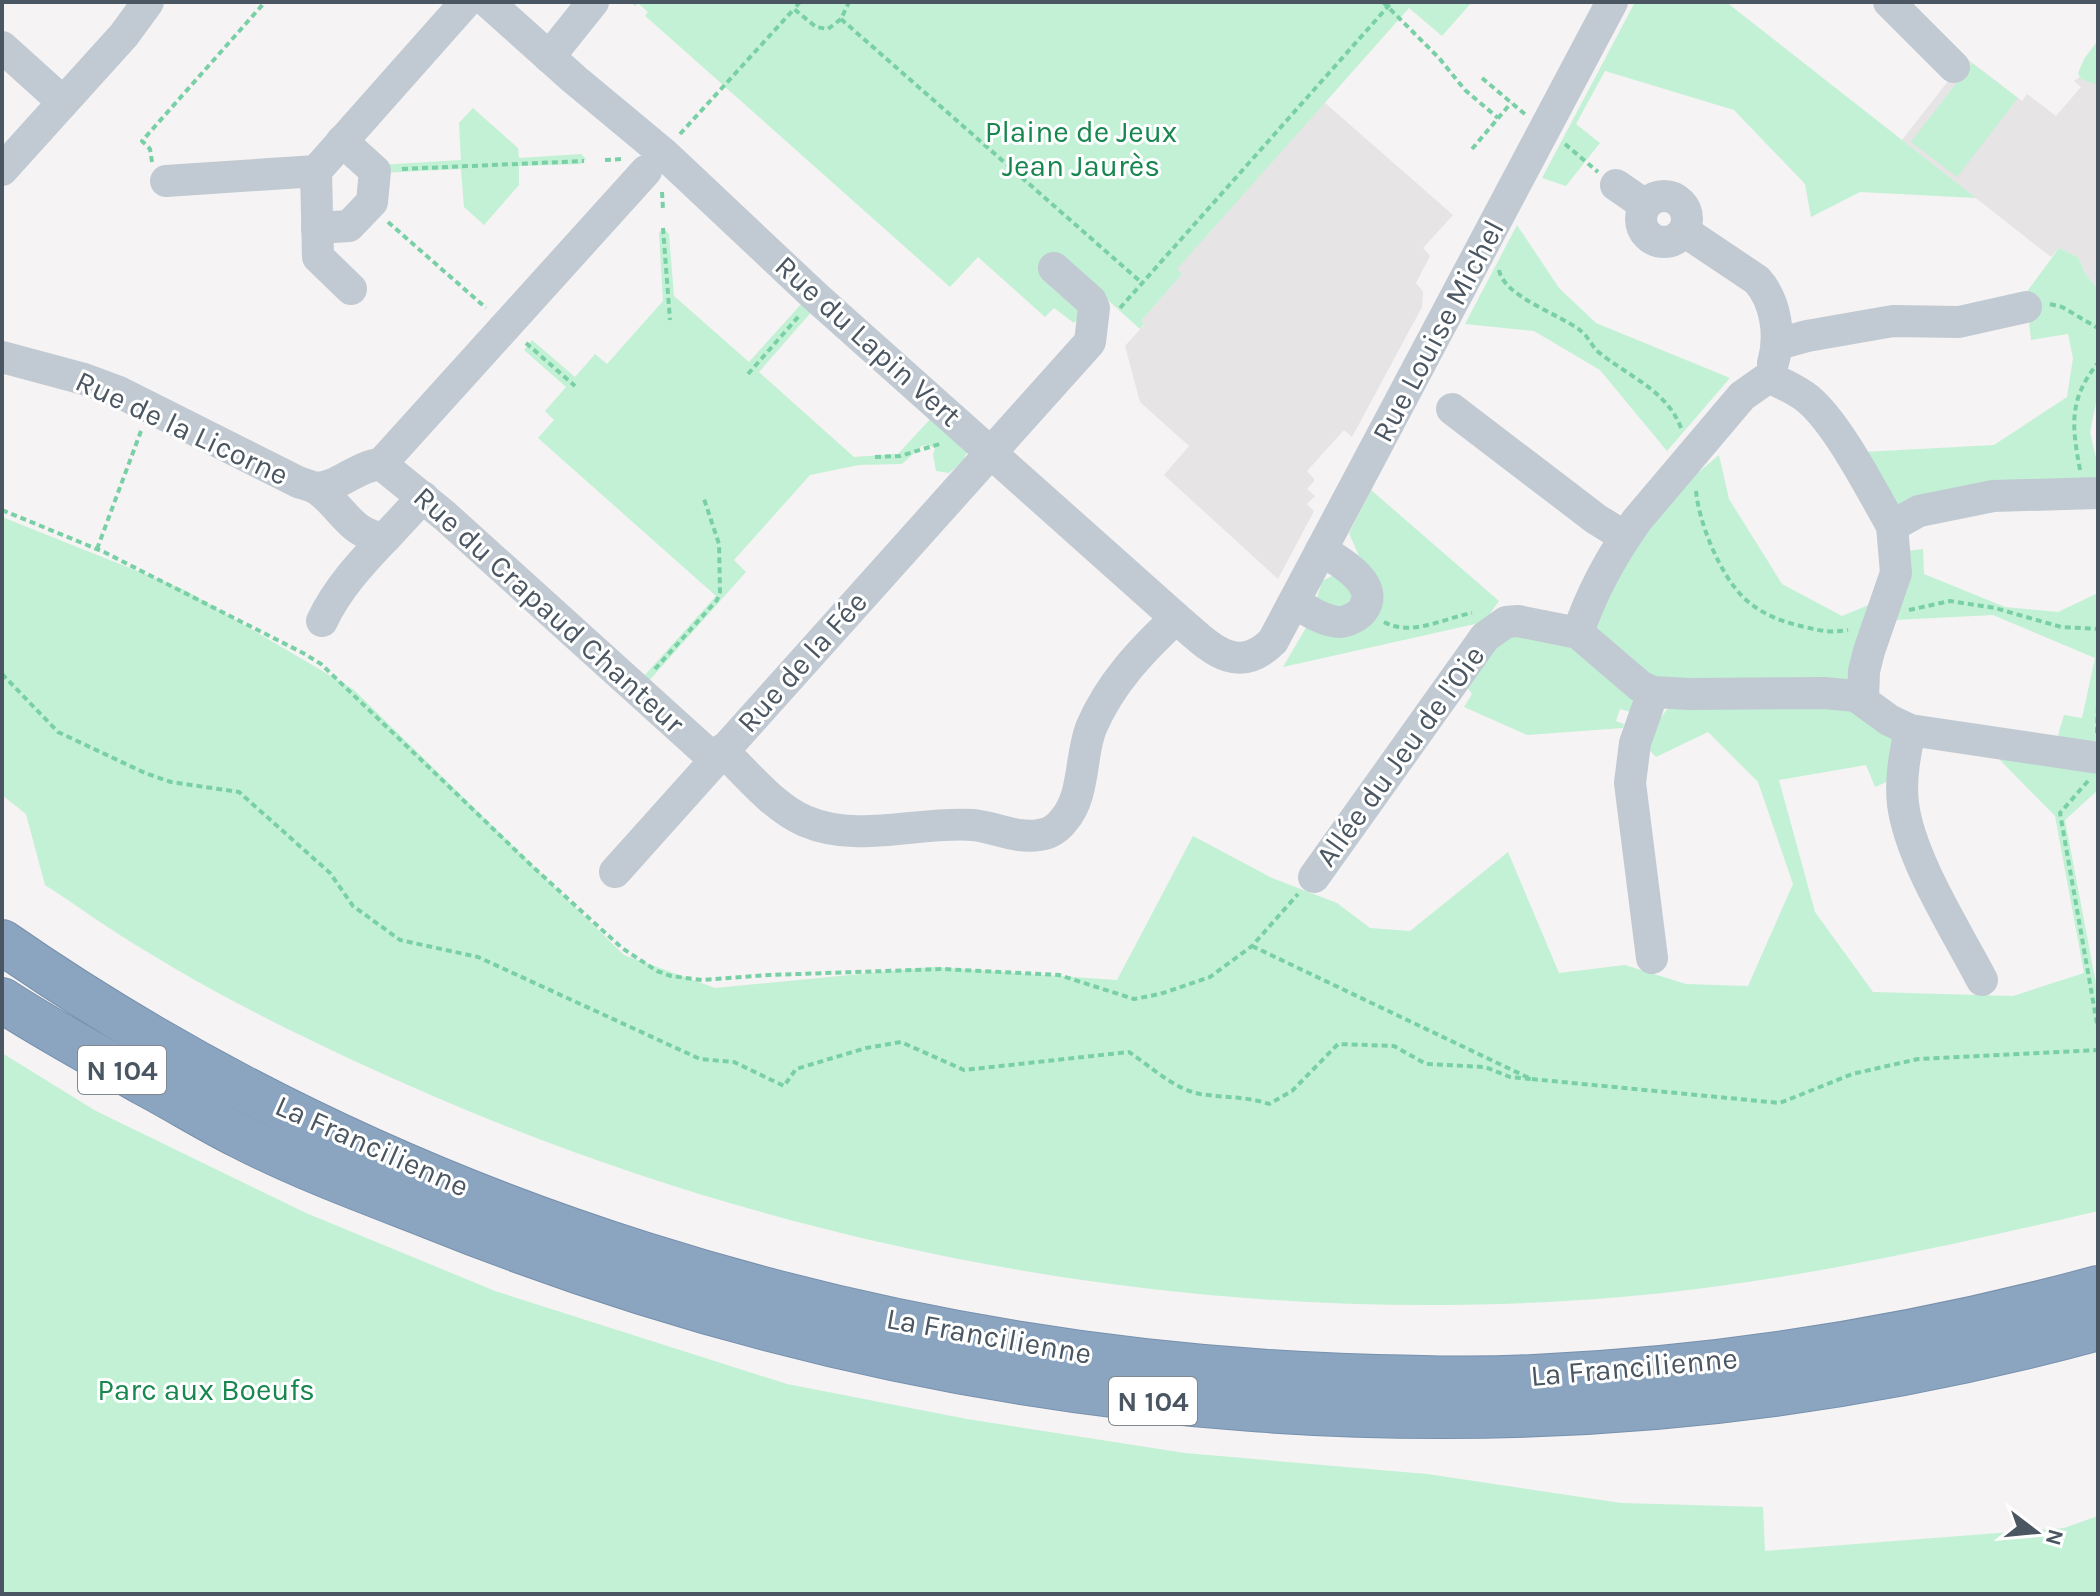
<svg xmlns="http://www.w3.org/2000/svg" width="2100" height="1596" font-family="Karla,sans-serif">
  <rect width="100%" height="100%" fill="#f5f3f3"/>
  <!-- education -->
  <g fill="#e6e4e5">
    <path d="M2098 57V289L2085 273 2078 257 2059 248 2051 257 1902 140 1966 58 2022 101 2027 94 2056 116 2081 87 2074 81 2089 70Z"/>
    <path d="M1324 102 1453 215 1423 248 1430 256 1416 283 1423 292 1422 307 1352 437 1344 430 1307 471 1315 480 1307 489 1315 496 1307 504 1314 511 1278 579 1164 475 1189 446 1140 402 1125 346 1144 325 1141 321 1182 274 1176 269Z"/>
  </g>
  <!-- green -->
  <g fill="#c3f1d5">
    <path d="M630 2H1472L1442 36 1409 8 1177 269 1182 274 1141 321 1144 324 1140 329 1101 294 1074 323 1054 308 1045 317 978 257 950 287 651 21 645 16 648 12 638 3 635 6Z"/>
    <path d="M1635 2H1726L1976 198 1860 192 1811 217 1805 184 1734 110 1605 71 1576 124 1600 143 1566 186 1542 178Z"/>
    <path d="M2098 40V85L2081 79 2078 73 2084 59Z"/>
    <path d="M1972 63 2018 98 1957 177 1911 142Z"/>
    <path d="M473 108 518 148 519 158 581 154 586 159 581 164 519 166V185L484 225 464 207 461 169 380 173 379 165 461 160 459 123Z"/>
    <path d="M1517 225 1559 288 1596 323 1730 378 1667 451 1600 370 1534 331 1465 324Z"/>
    <path d="M663 228 669 234 674 296 749 362 804 301 814 309 759 372 854 457 898 454 933 416 969 449 962 462 949 473 936 471 933 455 935 448 928 445 922 446 902 464 859 465 810 475 734 560 746 572 648 682 643 677 716 596 538 438 554 420 545 411 566 387 524 350 532 340 575 377 595 354 607 364 663 301 659 233Z"/>
    <path d="M2059 248 2078 257 2085 273 2098 289V393L2090 432 2098 467V486L1899 509 1863 452 1994 445 2067 397 2073 358 2068 334 2031 340 2026 293Z"/>
    <path d="M1719 455 1729 499 1782 584 1842 616 1871 604 1858 682 1649 680 1596 634V615L1629 549 1694 476Z"/>
    <path d="M1371 490 1499 601 1484 622 1283 667 1307 626 1326 634 1372 574 1358 554 1349 533Z"/>
    <path d="M2 517 185 590 353 689 624 955 715 988 932 967 1117 980 1193 836 1272 878 1337 903 1370 928 1410 931 1508 852 1559 973 1625 965 1686 984 1748 986 1793 884 1758 782 1708 732 1656 757 1648 749 1658 721 1669 707 1838 702 1893 732 1891 780 1875 787 1866 765 1779 780 1815 912 1873 992 2013 996 2084 973 2055 816 1998 758 2098 767V790L2065 820 2098 994V1211C1940 1248 1783 1283 1621 1297 1216 1331 805 1256 433 1096 334 1053 235 1006 144 950 110 930 78 906 45 885L26 814 2 795Z"/>
    <path d="M1923 549 1924 574 2005 607 2058 612 2098 593V744L2060 737 2058 735 2064 715 2082 718 2095 658 1993 615 1895 620 1907 551Z"/>
    <path d="M1332 576 1348 582 1352 598 1340 611 1317 598 1322 581Z"/>
    <path d="M1511 635 1572 647 1638 701 1634 713 1620 709 1616 721 1624 724 1623 728 1527 735 1464 707 1472 694 1465 684 1493 646Z"/>
    <path d="M2 1053 96 1111 306 1213 495 1291 787 1384 967 1419 1185 1453 1427 1474 1621 1503 1763 1507 1765 1551 2064 1528 2098 1516V1594H2Z"/>
  </g>
  <g fill="none" stroke-linecap="round" stroke-linejoin="round">
    <defs>
      <g id="highway">
        <path d="M2 942C394 1214 872 1358 1346 1376 1409 1378 1471 1380 1534 1377 1724 1368 1914 1338 2098 1288"/>
        <path d="M2 1000C48 1030 97 1056 144 1083 176 1100 208 1120 240 1136 302 1168 368 1192 432 1217 961 1430 1545 1480 2098 1328"/>
      </g>
    </defs>
    <!-- highway casing -->
    <use href="#highway" stroke="#7690ad" stroke-width="46"/>
    <!-- path -->
    <g stroke="#7ad0a6" stroke-width="4" stroke-dasharray="6 4" stroke-linecap="butt">
      <path d="M800 2 794 9 816 27 828 29 841 19 849 2"/>
      <path d="M1383 2 1439 58 1465 90 1498 118"/>
      <path d="M841 19 1142 283"/>
      <path d="M1482 78 1526 115"/>
      <path d="M680 134 794 9"/>
      <path d="M1565 144 1598 172"/>
      <path d="M1472 149 1511 103"/>
      <path d="M605 160 623 159"/>
      <path d="M152 162 150 149 142 141 265 2"/>
      <path d="M402 169 584 161"/>
      <path d="M662 192 663 210"/>
      <path d="M388 222 486 308"/>
      <path d="M663 228 670 320"/>
      <path d="M1499 270C1504 297 1560 314 1581 331 1589 337 1592 348 1601 354 1630 377 1667 391 1681 428"/>
      <path d="M2050 304 2062 307 2098 328"/>
      <path d="M1120 308 1392 2"/>
      <path d="M526 343 575 386"/>
      <path d="M748 374 799 316"/>
      <path d="M875 457 900 456 943 443"/>
      <path d="M2080 470C2072 426 2068 400 2098 363"/>
      <path d="M1696 491C1699 523 1720 575 1744 598 1761 614 1782 622 1805 627 1820 631 1832 633 1848 630"/>
      <path d="M2 510 104 552 303 653 321 664 533 867 622 948 657 971 671 976 702 980 769 975 943 969 1059 975 1134 999 1160 994 1210 977 1252 946 1298 894"/>
      <path d="M97 549 141 431"/>
      <path d="M1909 610 1950 601 1995 608 2061 627 2098 629"/>
      <path d="M1384 622C1412 637 1444 618 1472 613"/>
      <path d="M655 669 717 600 720 592 719 544 704 499"/>
      <path d="M2 674 58 732 145 773 171 782 239 792 330 873 353 906 400 940 478 957 700 1059 734 1062 784 1086 796 1069 866 1048 901 1042 964 1070 1129 1052C1150 1066 1174 1089 1200 1094 1224 1098 1246 1096 1269 1104L1292 1091 1338 1044 1394 1046 1426 1064 1485 1067 1510 1077 1531 1079"/>
      <path d="M2097 733 2098 704"/>
      <path d="M2088 781 2060 813 2098 1029"/>
      <path d="M1252 946 1531 1079 1780 1103 1852 1074 1918 1059 2098 1050"/>
    </g>
    <!-- minor -->
    <g stroke="#c1cad2" stroke-width="32">
      <path d="M488 2 574 79 663 153 816 297 1176 618C1207 644 1235 679 1273 641L1612 2"/>
      <path d="M1889 2 1954 67"/>
      <path d="M2 47 63 102"/>
      <path d="M549 57 593 2"/>
      <path d="M2 170 124 35 148 2"/>
      <path d="M166 181 316 171"/>
      <path d="M1616 185 1645 205"/>
      <circle cx="1664" cy="219" r="23"/>
      <path d="M317 228 349 226 372 202 375 171 342 141"/>
      <path d="M1684 231 1757 280C1776 301 1781 336 1773 363"/>
      <path d="M351 289 318 257 316 171 466 2"/>
      <path d="M1778 344 1807 336 1893 321 1959 322 2026 307"/>
      <path d="M2 357 84 379 119 392 298 482C304 484 312 486 317 489 342 506 351 536 385 538L423 497"/>
      <path d="M1452 409 1596 519 1625 537"/>
      <path d="M381 464 445 516 714 759"/>
      <path d="M381 464 646 171"/>
      <path d="M316 488C340 487 356 466 381 464"/>
      <path d="M1892 526C1872 491 1838 424 1808 399 1796 389 1782 384 1769 377L1742 396 1637 520C1613 554 1591 593 1578 633L1640 686 1653 692 1690 694 1824 693 1856 696 1889 720 1910 730 2098 758"/>
      <path d="M1294 602C1307 610 1324 622 1340 622 1347 622 1358 616 1362 611 1383 585 1338 560 1321 550"/>
      <path d="M322 621C337 589 361 563 385 538"/>
      <path d="M1863 699 1864 671 1869 651 1896 573 1892 526 1919 511 1993 496 2098 493"/>
      <path d="M1910 730C1905 754 1900 779 1903 804 1910 859 1956 930 1982 980"/>
      <path d="M722 750C747 774 773 807 805 821 859 844 917 821 973 825 995 827 1016 839 1039 835 1049 834 1058 828 1064 820 1085 796 1080 756 1091 728 1110 683 1142 650 1176 618"/>
      <path d="M615 872 1090 342 1094 308 1091 301 1054 268"/>
      <path d="M1314 877 1485 637 1506 622 1518 621 1578 633"/>
      <path d="M1652 958 1630 783 1635 743 1653 692"/>
    </g>
    <!-- highway -->
    <use href="#highway" stroke="#8ba5c1" stroke-width="44"/>
  </g>
  <g text-anchor="middle" dominant-baseline="central" stroke-width="6" stroke-linejoin="round" paint-order="stroke">
    <!-- shield labels -->
    <g fill="#fff" stroke="#808990" stroke-width="2">
      <rect x="78" y="1046" width="88" height="48" rx="6"/>
      <rect x="1109" y="1377" width="88" height="48" rx="6"/>
    </g>
    <g font-size="28" font-weight="bold" fill="#4a5661">
      <text x="122" y="1070">N 104</text>
      <text x="1153" y="1401">N 104</text>
    </g>
    <!-- park labels -->
    <g font-size="30" fill="#17864f" stroke="#fff">
      <text x="1081" y="132">Plaine de Jeux<tspan x="1081" dy="34">Jean Jaurès</tspan></text>
      <text x="206" y="1390">Parc aux Boeufs</text>
    </g>
    <!-- street labels -->
    <g font-size="30" fill="#4a5661" stroke="#fff">
      <text transform="translate(1438 331) rotate(-62)">Rue Louise Michel</text>
      <text transform="translate(868 341) rotate(42)">Rue du Lapin Vert</text>
      <text transform="translate(182 428) rotate(25)">Rue de la Licorne</text>
      <text transform="translate(549 610) rotate(42)">Rue du Crapaud Chanteur</text>
      <text transform="translate(802 662) rotate(-48)">Rue de la Fée</text>
      <text transform="translate(1400 756) rotate(-54)">Allée du Jeu de l'Oie</text>
      <text transform="translate(372 1146) rotate(24)">La Francilienne</text>
      <text transform="translate(989 1336) rotate(10)">La Francilienne</text>
      <text transform="translate(1634 1367) rotate(-5)">La Francilienne</text>
    </g>
  </g>
  <!-- border -->
  <rect width="2100" height="1596" fill="none" stroke="#4a5661" stroke-width="8"/>
  <!-- north arrow -->
  <g transform="translate(2036 1532) rotate(106)" stroke="#ffffff" stroke-width="6" paint-order="stroke">
  <path d="M0-6L14 30L0 20L-14 30Z" fill="#4a5661"/>
  <text y="-12" font-size="22" font-weight="bold" text-anchor="middle" fill="#4a5661">N</text>
  </g>
</svg>
